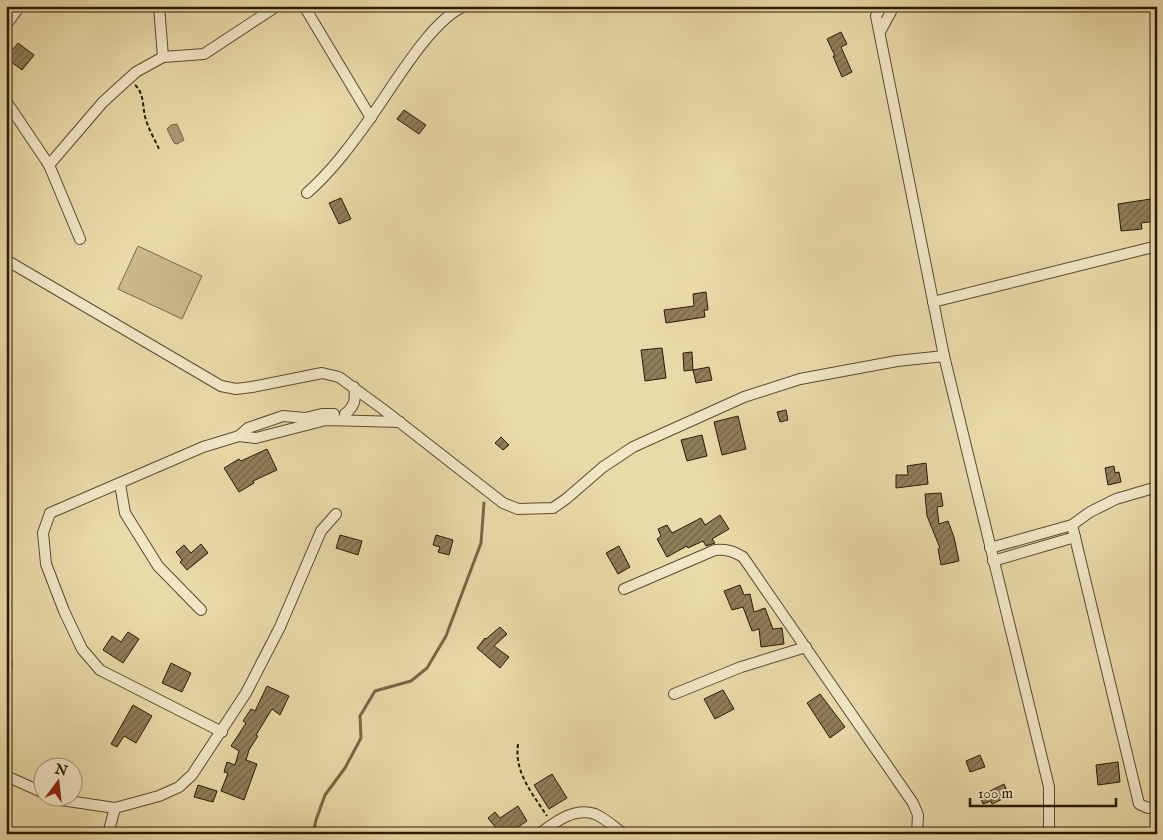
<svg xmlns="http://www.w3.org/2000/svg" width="1163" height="840" font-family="'IM FELL English',serif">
  <defs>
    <pattern id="building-hatch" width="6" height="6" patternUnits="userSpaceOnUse" patternTransform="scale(1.25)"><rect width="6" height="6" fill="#8f7e5a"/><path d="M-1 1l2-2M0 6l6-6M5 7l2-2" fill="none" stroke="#756648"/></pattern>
  </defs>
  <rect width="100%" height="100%" fill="#e9daa9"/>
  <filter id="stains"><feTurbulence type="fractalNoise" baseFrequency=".004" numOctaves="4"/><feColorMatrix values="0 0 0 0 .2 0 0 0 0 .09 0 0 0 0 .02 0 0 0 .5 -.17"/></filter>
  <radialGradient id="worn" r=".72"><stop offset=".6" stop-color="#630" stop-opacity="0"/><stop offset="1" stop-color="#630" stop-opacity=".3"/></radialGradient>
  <!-- garden -->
  <path fill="#c9b98d" stroke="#7b6a48" d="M138 246 202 276 182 319 118 289Z"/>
  <!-- water -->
  <path fill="#a99971" stroke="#776645" d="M177 124 184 140 177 144 174 143 167 129 171 125Z"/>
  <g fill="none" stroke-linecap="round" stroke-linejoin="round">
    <!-- stream -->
    <path stroke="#776645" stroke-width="3" d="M313 834 316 820 325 795 345 768 361 738 360 716 375 691 411 681 427 668 446 636 481 543 484 503"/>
  </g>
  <!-- building -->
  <g fill="url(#building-hatch)" stroke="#2d1a04">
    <path d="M841 32 847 44 841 47 852 72 842 77 833 56H835L827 39Z"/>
    <path d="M18 43 34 55 22 70 6 58Z"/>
    <path d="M404 110 426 125 419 134 397 119Z"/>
    <path d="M341 198 351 219 339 224 329 203Z"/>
    <path d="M1157 198V221L1141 223 1142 229 1121 231 1118 204Z"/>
    <path d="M706 292 708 310H704L705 317 666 323 664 310 694 306 693 294Z"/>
    <path d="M662 348 666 378 645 381 641 350Z"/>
    <path d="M692 352 693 370 684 371 683 353Z"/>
    <path d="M709 367 712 380 696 383 693 370Z"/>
    <path d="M786 410 788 420 780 422 777 412Z"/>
    <path d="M738 416 746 449 722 455 714 422Z"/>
    <path d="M702 435 707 456 687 461 681 440Z"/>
    <path d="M501 437 509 445 503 450 495 443Z"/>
    <path d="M267 449 277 470 253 481 254 483 239 492 224 468 239 459 241 461Z"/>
    <path d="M926 463 928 484 896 488V475H908L907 466Z"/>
    <path d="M1114 466 1115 473 1119 472 1121 482 1108 485 1105 468Z"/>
    <path d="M941 493 943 506 937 507 939 524 948 521 954 537 959 561 941 565 938 549 940 548 927 516 925 494Z"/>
    <path d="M720 515 729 529 712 539 715 543 706 546 703 541 688 548 687 546 667 557 657 539 661 536 658 529 667 525 672 533 701 518 705 525Z"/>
    <path d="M340 535 362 541 358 555 336 548Z"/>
    <path d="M436 535 453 540 449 555 438 552 440 547 433 545Z"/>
    <path d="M201 544 208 553 187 570 180 562 182 560 176 552 184 545 191 553Z"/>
    <path d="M619 546 630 567 618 574 606 553Z"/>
    <path d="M740 585 744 595 750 594 754 612 765 608 773 629 782 628 784 644 761 647 759 629 752 631 743 607 732 610 724 591Z"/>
    <path d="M500 627 507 634 494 646 509 657 500 668 477 648 485 638 486 639Z"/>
    <path d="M128 632 139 639 123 663 103 650 112 636 121 642Z"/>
    <path d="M171 663 191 673 182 692 162 683Z"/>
    <path d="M267 686 289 696 280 715 272 709 256 735 258 736 249 750 246 760 257 764 244 800 221 791 228 773 224 772 227 762 235 765 239 751 231 746 246 723 243 721 251 709 255 711Z"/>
    <path d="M723 690 734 709 715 719 704 699Z"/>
    <path d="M820 694 845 727 830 738 807 703Z"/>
    <path d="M133 705 152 716 136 743 124 736 117 747 111 744Z"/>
    <path d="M980 755 985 767 970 772 966 761Z"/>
    <path d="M1118 762 1120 782 1098 785 1096 765Z"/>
    <path d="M552 774 567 798 549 809 534 785Z"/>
    <path d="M1004 784 1009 796 992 804 991 801 983 804 980 796Z"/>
    <path d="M198 785 217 791 213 802 194 797Z"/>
    <path d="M518 806 527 821 508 834H489L496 828 488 818 495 812 500 818Z"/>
  </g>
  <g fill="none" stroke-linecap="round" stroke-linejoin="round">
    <defs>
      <g id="minor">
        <path d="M159 6 163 57"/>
        <path d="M304 6 371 118"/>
        <path d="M882 6 876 16 944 356 1049 787V834"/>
        <path d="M6 25 20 6"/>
        <path d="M880 32 894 6"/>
        <path d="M6 101 49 165 80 239"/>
        <path d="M49 165 103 102 136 72 163 57 204 54 277 6"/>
        <path d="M307 193C332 171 352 144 371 117 392 88 432 18 465 6"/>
        <path d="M6 260 221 386 236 389 252 387 322 373 339 377 384 410 503 503 518 509 553 508 566 499 603 467 633 447 744 397 800 379 897 361 944 356"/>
        <path d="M933 302 1157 246"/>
        <path d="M345 414C355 406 356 399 354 387"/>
        <path d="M239 436 248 428 283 416 305 418 322 414H334"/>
        <path d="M120 484 125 513 158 566 201 610"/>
        <path d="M1072 525 1139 804 1148 808 1157 806"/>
        <path d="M990 548 1072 525 1090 512 1116 499 1157 487"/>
        <path d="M993 561 1075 537"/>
        <path d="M624 589 715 550C726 549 733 551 743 557L913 803 918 815 917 834"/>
        <path d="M6 666 7 664"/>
        <path d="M674 694 741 667 806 647"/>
        <path d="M222 732 100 670 82 649 64 611 46 564 43 533 50 513 203 447 239 436 256 438 326 420 400 422"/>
        <path d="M6 776 42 792"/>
        <path d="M54 798 61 800 115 808 159 796 179 787 192 775 246 693 280 627 321 531 336 514"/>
        <path d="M108 834 115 808"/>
        <path d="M539 834C555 822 574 807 595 814 605 818 615 828 624 834"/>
      </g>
    </defs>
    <!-- minor casing -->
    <use href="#minor" stroke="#5c4a2d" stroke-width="12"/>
    <!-- path -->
    <g stroke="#2d1a04" stroke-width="2" stroke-dasharray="4 2.5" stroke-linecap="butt">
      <path d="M135 85C145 94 142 108 146 120 149 130 155 140 159 149"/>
      <path d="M518 744C514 772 532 793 547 816"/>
    </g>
    <!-- minor -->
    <use href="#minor" stroke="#f1e7c7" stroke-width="10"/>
  </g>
  <!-- margin -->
  <rect width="1163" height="840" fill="none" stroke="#e9daa9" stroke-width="25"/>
  <rect x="8" y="8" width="1148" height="825" fill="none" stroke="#2d1a04" stroke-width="2.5"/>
  <rect x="12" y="12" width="1138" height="815" fill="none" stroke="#2d1a04"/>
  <!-- north arrow -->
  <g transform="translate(58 782) rotate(15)"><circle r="24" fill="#f1e7c7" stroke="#a39579"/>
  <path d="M0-4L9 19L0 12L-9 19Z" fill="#8f2418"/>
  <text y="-8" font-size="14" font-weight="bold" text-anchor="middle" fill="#2d1a04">N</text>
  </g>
  <!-- scale -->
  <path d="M970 798v8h146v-8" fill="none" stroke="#2d1a04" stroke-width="2.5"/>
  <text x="978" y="798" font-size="15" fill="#2d1a04" stroke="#f1e7c7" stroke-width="4" paint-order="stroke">100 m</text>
  <rect width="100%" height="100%" filter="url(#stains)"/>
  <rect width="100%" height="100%" fill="url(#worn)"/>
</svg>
